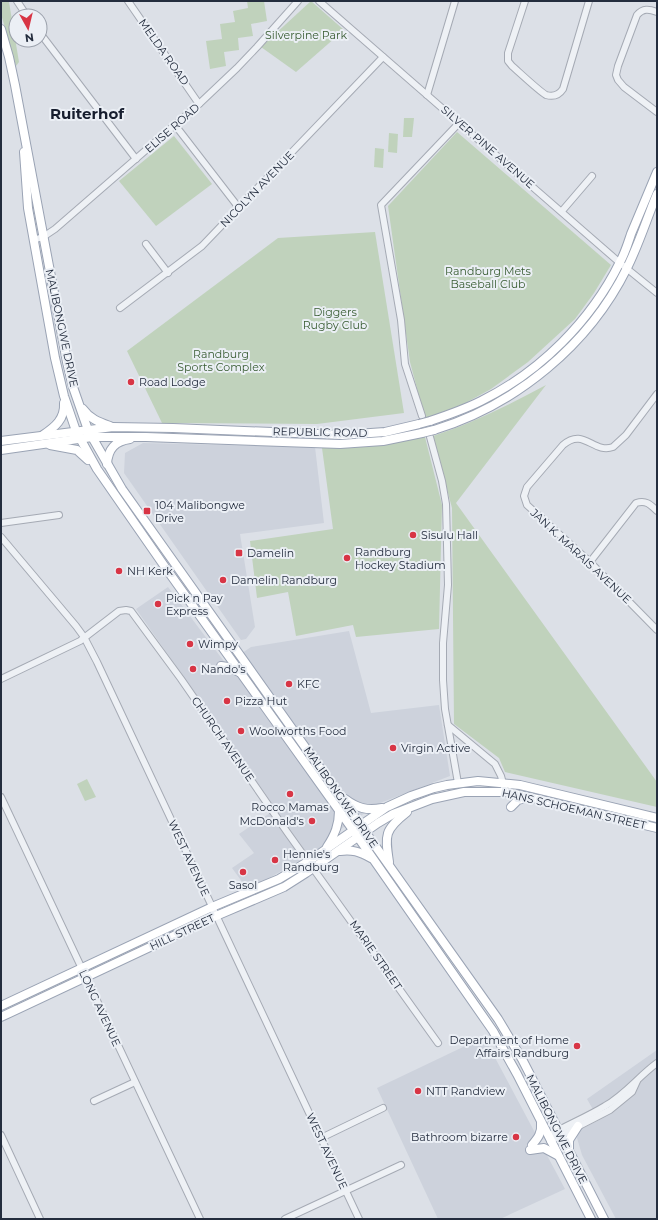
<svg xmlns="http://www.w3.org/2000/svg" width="658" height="1220" font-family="Montserrat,sans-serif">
  <rect width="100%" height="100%" fill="#dce0e7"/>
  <!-- built -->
  <g fill="#cdd2dc">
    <path d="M143 443 315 447 324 523 240 534 255 627 246 639 241 640 124 473 125 453Z"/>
    <path d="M168 587 226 664 251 647 349 631 371 713 439 705 450 776 380 803 329 837 320 849 248 890 232 868 254 853 239 834 276 809 136 609Z"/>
    <path d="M484 1037 565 1189 500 1219H438L377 1088Z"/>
    <path d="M657 1050V1219H616L582 1155 577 1138 578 1131 599 1120 587 1099Z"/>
  </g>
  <!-- green -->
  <g fill="#c0d2bc">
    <path d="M1 1H8L9 2 19 62 16 66 1 14Z"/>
    <path d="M247 1H264L267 21 251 24 253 36 238 38 239 50 224 52 226 66 210 69 206 41 222 39 220 24 235 22 233 11 248 8Z"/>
    <path d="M311 1 344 30 296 72 261 47Z"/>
    <path d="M404 118H414L412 137H403Z"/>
    <path d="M457 132 611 265 594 293 575 319 528 362 491 389 460 406 425 419 410 362 388 206Z"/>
    <path d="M389 133 398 134 397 153 388 152Z"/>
    <path d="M174 136 212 184 156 226 119 181Z"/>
    <path d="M375 148 384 149 383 168 374 167Z"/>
    <path d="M375 232 404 413 317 424 162 423 127 351 278 238Z"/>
    <path d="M546 385 456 503 657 782V807L505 772 499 758 454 724 452 508 433 436C473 423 509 405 546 385Z"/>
    <path d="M425 437 442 505 439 629 356 637 353 625 296 636 288 592 257 598 250 541 333 529 322 448Z"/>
    <path d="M87 779 96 797 85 801 77 784Z"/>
  </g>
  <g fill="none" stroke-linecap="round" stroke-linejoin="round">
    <defs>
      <g id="minor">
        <path d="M17 1 27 16"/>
        <path d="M128 1 199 104"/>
        <path d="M319 1 620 263 657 293"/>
        <path d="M525 1 508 53V61L512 66C520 73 539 91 546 95 553 97 559 95 563 89L589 1"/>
        <path d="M657 12C649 9 643 8 637 15L618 66 616 75 618 80 624 87 657 112"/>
        <path d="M40 33 136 159"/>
        <path d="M427 95 455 1"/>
        <path d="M175 125 239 208"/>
        <path d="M562 211 592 176"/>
        <path d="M33 240 43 237 55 229 199 104 237 68 257 47 298 1"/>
        <path d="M146 244 168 273"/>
        <path d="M120 308 202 246 383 57"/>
        <path d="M657 394 626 435 613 447C593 454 584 427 563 445L527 487 524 496 527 505 590 562 657 630"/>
        <path d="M422 416 405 364 401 320 381 205 460 122"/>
        <path d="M430 437 442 481 446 504 448 585 443 643V680L445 709 458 783"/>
        <path d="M1 523 59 515"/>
        <path d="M1 537 76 626 84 637 97 662 359 1219"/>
        <path d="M590 562 636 503C646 500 650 504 657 511"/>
        <path d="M1 679 80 641 119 611 126 610 131 611 181 679 287 832 438 1043"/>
        <path d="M448 725 495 764 501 776 504 787"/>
        <path d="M1 797 200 1219"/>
        <path d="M94 1101 135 1082"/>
        <path d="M1 1135 40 1219"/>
        <path d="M548 1136C567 1125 587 1117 605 1106 625 1095 639 1076 657 1063"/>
        <path d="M321 1138 383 1108"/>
        <path d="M550 1141 610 1110 632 1092 637 1081"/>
        <path d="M285 1219 401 1165"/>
      </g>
      <g id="major">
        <path d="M1 29 9 57 15 85 67 362 73 387 88 430 122 489 498 1019 522 1059 604 1219"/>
        <path d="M24 152 28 208 55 358 64 396 76 431 97 469 165 567 353 830 493 1031 517 1074 591 1219"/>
        <path d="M83 409C90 419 99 422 110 426"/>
        <path d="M430 421C448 415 465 409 481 401 540 372 591 321 620 262 625 253 628 243 631 234 640 213 648 193 657 172"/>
        <path d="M434 430C516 405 589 345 627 268 639 244 647 218 657 194"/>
        <path d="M43 435C55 427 65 419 64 403"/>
        <path d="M1 441 113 427 173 428 342 435 385 432 419 424"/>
        <path d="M50 445 77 450 88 460"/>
        <path d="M1 450 92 437H146L340 444 383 441 422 433"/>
        <path d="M107 464C108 449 115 441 130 439"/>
        <path d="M221 666 228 667 239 672"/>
        <path d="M345 799C357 808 367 811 382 808"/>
        <path d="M511 807 518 800 526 798"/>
        <path d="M327 847C335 835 339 825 339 811"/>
        <path d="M340 851C352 849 360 852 371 858"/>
        <path d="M389 862C385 835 384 830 407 812"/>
        <path d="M1 1006 212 907 279 879 309 861 387 807 411 796 434 788 447 785 478 781 520 785 657 818"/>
        <path d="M1 1017 216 916 284 887 306 873 378 823 393 814 432 799 464 792H506L533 798 657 828"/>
        <path d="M532 1145C538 1138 542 1133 541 1123"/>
        <path d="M569 1149V1140L578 1126"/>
        <path d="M530 1150 544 1148 557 1155"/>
      </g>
    </defs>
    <!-- minor casing -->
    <use href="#minor" stroke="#a5aab4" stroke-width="8"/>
    <!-- major casing -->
    <use href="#major" stroke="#9aa3b4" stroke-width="10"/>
    <!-- minor -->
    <use href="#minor" stroke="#eef1f5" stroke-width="6"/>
    <!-- major -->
    <use href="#major" stroke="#fff" stroke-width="8"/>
    <defs>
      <g id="major-bridge">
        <path d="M419 424 430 421"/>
        <path d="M422 433 434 430"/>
      </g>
    </defs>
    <!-- major-bridge casing -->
    <use href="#major-bridge" stroke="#9aa3b4" stroke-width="10" stroke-linecap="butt"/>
    <!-- major-bridge -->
    <use href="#major-bridge" stroke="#fff" stroke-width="8"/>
  </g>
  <!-- markers -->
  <g fill="#d83545" stroke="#ebeff5" stroke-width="1.5">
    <circle cx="131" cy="382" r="4"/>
    <rect x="143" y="507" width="8" height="8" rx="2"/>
    <circle cx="413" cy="535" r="4"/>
    <rect x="235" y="549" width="8" height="8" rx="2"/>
    <circle cx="347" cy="558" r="4"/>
    <circle cx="119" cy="571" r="4"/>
    <circle cx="223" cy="580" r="4"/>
    <circle cx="158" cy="604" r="4"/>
    <circle cx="190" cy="644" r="4"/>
    <circle cx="193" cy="669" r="4"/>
    <circle cx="289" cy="684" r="4"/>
    <circle cx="227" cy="701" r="4"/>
    <circle cx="241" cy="731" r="4"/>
    <circle cx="393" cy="748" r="4"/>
    <circle cx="290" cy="794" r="4"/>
    <circle cx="312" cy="821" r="4"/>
    <circle cx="275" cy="860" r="4"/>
    <circle cx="243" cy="872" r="4"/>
    <circle cx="577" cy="1046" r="4"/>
    <circle cx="418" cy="1091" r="4"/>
    <circle cx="516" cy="1137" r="4"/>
  </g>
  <g text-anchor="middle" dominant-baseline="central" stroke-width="4" stroke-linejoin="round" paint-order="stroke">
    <!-- park labels -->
    <g font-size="11" fill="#375b31" stroke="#ebeff5">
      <text x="306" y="35">Silverpine Park</text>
      <text x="488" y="271">Randburg Mets<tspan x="488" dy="13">Baseball Club</tspan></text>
      <text x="335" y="312">Diggers<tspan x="335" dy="13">Rugby Club</tspan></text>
      <text x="221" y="354">Randburg<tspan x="221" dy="13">Sports Complex</tspan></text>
    </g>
    <!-- street labels -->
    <g font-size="11" fill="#242d3e" stroke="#ebeff5">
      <text transform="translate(164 52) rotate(55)">MELDA ROAD</text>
      <text transform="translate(172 128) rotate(-41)">ELISE ROAD</text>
      <text transform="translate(488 147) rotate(41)">SILVER PINE AVENUE</text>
      <text transform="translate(257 189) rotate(-46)">NICOLYN AVENUE</text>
      <text transform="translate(62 328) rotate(78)">MALIBONGWE DRIVE</text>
      <text transform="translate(320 432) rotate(1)">REPUBLIC ROAD</text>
      <text transform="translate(581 556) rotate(43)">JAN K. MARAIS AVENUE</text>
      <text transform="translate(223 739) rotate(55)">CHURCH AVENUE</text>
      <text transform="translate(341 797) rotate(55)">MALIBONGWE DRIVE</text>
      <text transform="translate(574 809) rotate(13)">HANS SCHOEMAN STREET</text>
      <text transform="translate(189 858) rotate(65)">WEST AVENUE</text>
      <text transform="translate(182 932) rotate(-25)">HILL STREET</text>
      <text transform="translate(376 955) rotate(55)">MARIE STREET</text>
      <text transform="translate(100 1008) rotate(65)">LONG AVENUE</text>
      <text transform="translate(557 1129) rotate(63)">MALIBONGWE DRIVE</text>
      <text transform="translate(327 1151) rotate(65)">WEST AVENUE</text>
    </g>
    <!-- poi labels -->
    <g font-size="11" fill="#242d3e" stroke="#ebeff5" text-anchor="start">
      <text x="139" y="382">Road Lodge</text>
      <text x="155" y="505">104 Malibongwe<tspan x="155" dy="13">Drive</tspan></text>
      <text x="421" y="535">Sisulu Hall</text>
      <text x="355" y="552">Randburg<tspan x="355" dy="13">Hockey Stadium</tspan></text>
      <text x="247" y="553">Damelin</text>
      <text x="127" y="571">NH Kerk</text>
      <text x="231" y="580">Damelin Randburg</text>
      <text x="166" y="598">Pick n Pay<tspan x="166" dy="13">Express</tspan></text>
      <text x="198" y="644">Wimpy</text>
      <text x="201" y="669">Nando's</text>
      <text x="297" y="684">KFC</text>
      <text x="235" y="701">Pizza Hut</text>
      <text x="249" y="731">Woolworths Food</text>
      <text x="401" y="748">Virgin Active</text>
      <text x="290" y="807" text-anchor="middle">Rocco Mamas</text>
      <text x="304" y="821" text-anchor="end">McDonald's</text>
      <text x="283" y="854">Hennie's<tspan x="283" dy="13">Randburg</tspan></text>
      <text x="243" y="885" text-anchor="middle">Sasol</text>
      <text x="569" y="1040" text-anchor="end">Department of Home<tspan x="569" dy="13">Affairs Randburg</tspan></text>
      <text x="426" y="1091">NTT Randview</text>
      <text x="508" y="1137" text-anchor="end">Bathroom bizarre</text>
    </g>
    <!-- district labels -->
    <g font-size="15" font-weight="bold" fill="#171e2f" stroke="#ebeff5">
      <text x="87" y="113">Ruiterhof</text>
    </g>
  </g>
  <!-- border -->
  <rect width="658" height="1220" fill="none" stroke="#242d3e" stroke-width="4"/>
  <!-- north arrow -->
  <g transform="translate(28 28) rotate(172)"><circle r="19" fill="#ebeff5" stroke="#9ba1ac"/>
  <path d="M0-3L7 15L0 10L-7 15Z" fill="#d83545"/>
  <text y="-6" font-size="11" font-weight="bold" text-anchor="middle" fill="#242d3e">N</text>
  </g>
</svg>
